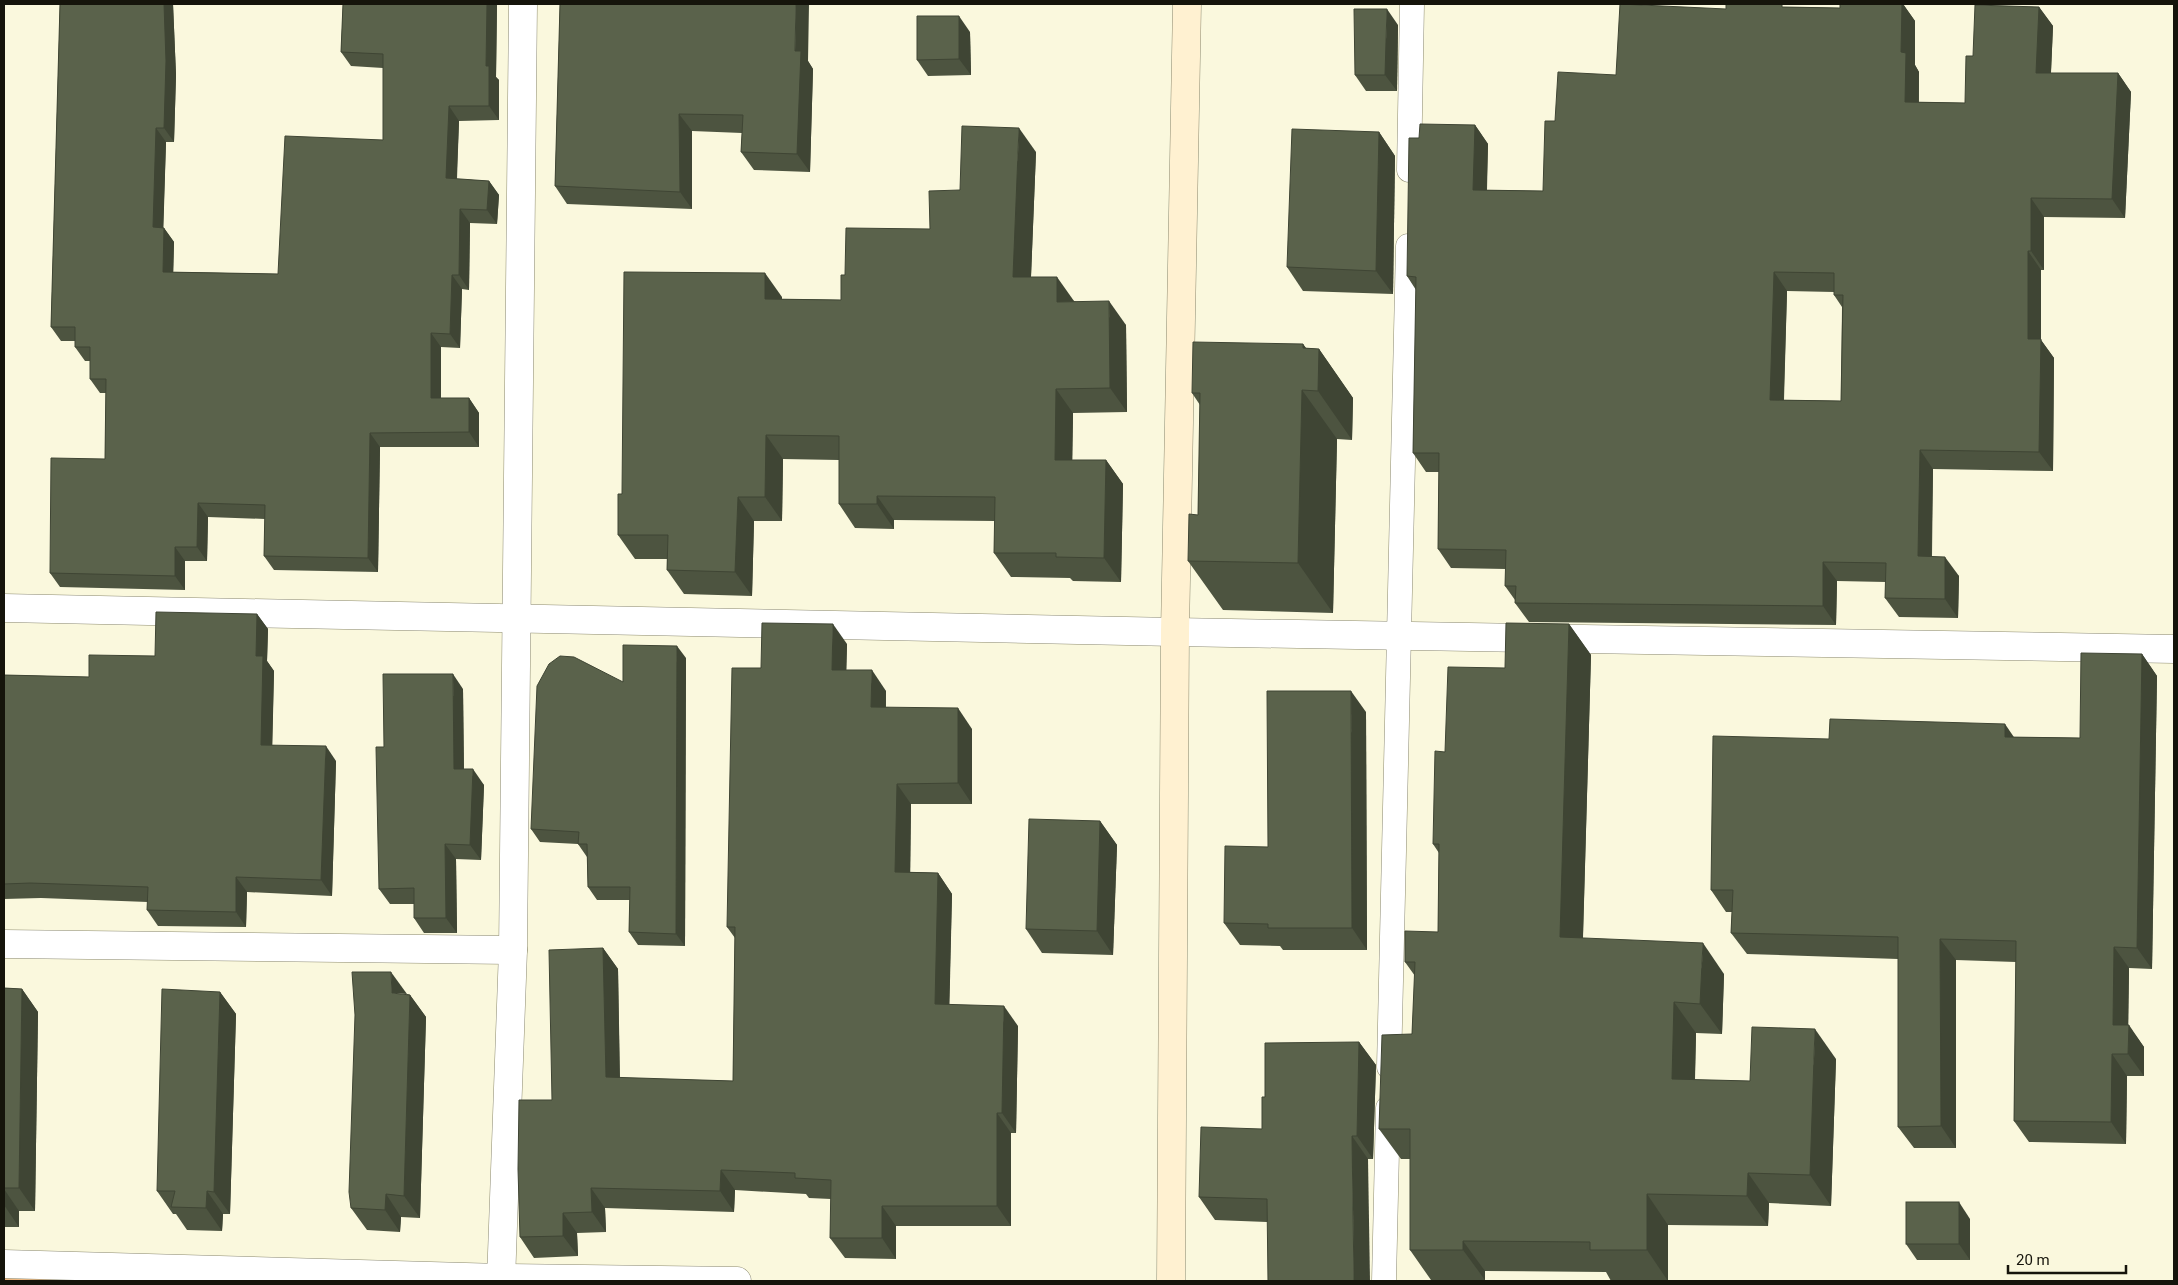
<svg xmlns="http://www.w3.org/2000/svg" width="2178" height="1285" font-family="Roboto,sans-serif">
  <rect width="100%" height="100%" fill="#faf8dd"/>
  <!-- green -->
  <path fill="#efb880" d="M4 1278 142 1281H4Z"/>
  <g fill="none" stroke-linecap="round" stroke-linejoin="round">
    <defs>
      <g id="lane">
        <path d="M1409 170 1412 4"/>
        <path d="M1389 1067 1408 246"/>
        <path d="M1384 1281 1388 1108"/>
      </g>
      <g id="street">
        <path d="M4 608 1175 632 2174 649"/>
        <path d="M4 944 513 950"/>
        <path d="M4 1264 501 1278 737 1281"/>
        <path d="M501 1281 513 950 523 4"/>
      </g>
      <path id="secondary" d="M1171 1281 1175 632 1187 4"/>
    </defs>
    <!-- lane casing -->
    <use href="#lane" stroke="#8c8a71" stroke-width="25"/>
    <!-- street casing -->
    <use href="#street" stroke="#8c8a71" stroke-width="29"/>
    <!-- secondary casing -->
    <use href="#secondary" stroke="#8c8a71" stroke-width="29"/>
    <!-- lane -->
    <use href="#lane" stroke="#fff" stroke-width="24"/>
    <!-- street -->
    <use href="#street" stroke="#fff" stroke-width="28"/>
    <!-- secondary -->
    <use href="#secondary" stroke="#fff1d1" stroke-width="28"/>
  </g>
  <!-- wall -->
  <g fill="#4d5440" fill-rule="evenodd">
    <path d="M60 4H173L176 75 174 142H166L163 228H164L174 242 173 272 278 274 383 140V68L351 66 341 52 343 4H497L496 77 499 80V120L459 121 457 179 489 181 499 195 497 224 470 223 469 290 462 289 460 348 441 347V398H469L479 413V447H380L378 572 274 570 264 556 265 519 208 517 207 561H185V590L60 587 50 573 105 459 106 393H100L90 379V361H85L75 347V341H61L51 327Z"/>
    <path d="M560 4 808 61 813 69 810 172 754 170 741 152 742 133 692 131V209L567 204 555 186Z"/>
    <path d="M1840 4H1903L1915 21V65L1919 72V102L1965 103 1973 56 2039 7 2053 26 2051 73H2118L2131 92 2125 218 2044 217V270H2041V340L2054 358 2053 471 1933 469 1932 557 1959 576 1958 618 1899 617 1885 598 1886 582 1837 581 1836 625 1529 622 1515 603V600L1505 586 1506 569 1451 568 1438 549 1439 472H1426L1413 453 1416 290 1407 276 1419 138 1475 125 1488 144 1487 190 1543 191 1555 121 1616 75 1726 9 1784 7 1840 8ZM1787 291 1834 292V295L1842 307 1841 401 1784 400Z"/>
    <path d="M1398 25 1397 91H1366L1355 75Z"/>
    <path d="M970 32 971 75 928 76 917 60Z"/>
    <path d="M1379 132 1395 156 1393 294 1303 291 1287 267Z"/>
    <path d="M1036 152 1031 277 1074 301 1126 325 1127 412 1073 413 1072 460H1106L1123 484 1121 582 1073 581 1070 578 1011 577 994 553 995 521 894 520V529L855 528 839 504V460L783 459 782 521H754L752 596 684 594 667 570V559H635L618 535 622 494 782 297V299L841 300 845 275 930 229 960 190Z"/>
    <path d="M1303 344 1306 348 1319 349 1353 398 1352 440 1337 439 1333 613 1223 610 1188 561 1198 515 1200 405 1192 393Z"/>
    <path d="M257 614 268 629 267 661 274 671 272 745 336 761 332 896 247 892 246 927 158 926 147 910 148 902 41 898 4 899V675L89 677 155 656Z"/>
    <path d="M1569 624 1591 655 1583 938 1724 974 1722 1034 1696 1033 1695 1080 1750 1081 1836 1059 1831 1206 1769 1203 1768 1226 1668 1225V1281H1611L1606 1272 1485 1271V1280H1431L1410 1250V1159H1401L1379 1129 1412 1034 1415 976 1405 962 1438 932 1439 853 1433 844 1445 752 1505 668Z"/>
    <path d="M847 644 846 670 886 691V707L972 729V804H911L910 872 938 873 952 894 949 1005 1018 1026 1016 1133H1011V1226H896V1259L845 1258 830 1238 831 1199 809 1198 806 1194 735 1190 734 1212 605 1208 606 1232 577 1233 578 1256 534 1258 520 1237 552 1100 603 948 618 969 620 1078 733 1081 735 938 727 927 761 668Z"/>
    <path d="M2142 654 2157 676 2152 969 2129 968 2128 1025 2144 1047V1076H2127L2126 1144 2029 1142 2014 1121 2016 962 1956 960V1148H1914L1898 1127V959L1747 954 1731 933 1732 912H1726L1711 890 1829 739 2014 737 2080 738Z"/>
    <path d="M686 658 685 946 638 945 629 932 630 900H597L588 887 587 857 578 844 540 842 531 829 623 682Z"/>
    <path d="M463 689 464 769 484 785 481 860 456 859 457 933H424L414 918V904H390L379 889 384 747Z"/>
    <path d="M1366 712 1367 950H1283L1280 946 1240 945 1224 923 1268 847Z"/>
    <path d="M1100 821 1117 845 1113 955 1042 953 1026 929Z"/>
    <path d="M4 988 22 989 38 1012 35 1211H19V1227H4Z"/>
    <path d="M220 992 236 1014 230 1214H223L222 1231 187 1230 176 1214H173L157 1191Z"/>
    <path d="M407 994 410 995 426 1017 420 1218 401 1217 400 1232 367 1230 351 1208Z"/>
    <path d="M1359 1042 1376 1065 1373 1159H1368L1267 1222 1215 1220 1199 1197 1262 1129 1265 1097Z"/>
    <path d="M1970 1219V1260H1917L1906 1244Z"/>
  </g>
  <!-- shaded-wall -->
  <g fill="#3f4534">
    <path d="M164 4H173L176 75 174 142 164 128Z"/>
    <path d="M487 4H497L496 77 499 80V120L489 106 486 66Z"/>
    <path d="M796 4H809L808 61 813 69 810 172 797 154 795 51Z"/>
    <path d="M1902 4H1903L1915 21V65L1919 72 1918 121 1905 102 1901 52Z"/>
    <path d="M2039 7 2053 26 2050 93 2036 73Z"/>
    <path d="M1387 9 1398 25 1397 91 1385 75Z"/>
    <path d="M959 16 970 32 971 75 959 59Z"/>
    <path d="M2118 73 2131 92 2125 218 2112 199Z"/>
    <path d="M449 106 459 121 456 192 446 178Z"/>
    <path d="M679 114 692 131V209L680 192Z"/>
    <path d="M1475 125 1488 144 1486 209 1473 190Z"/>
    <path d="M156 128 166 142 163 241 153 227Z"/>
    <path d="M1019 128 1036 152 1030 301 1013 277Z"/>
    <path d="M1379 132 1395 156 1393 294 1376 271Z"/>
    <path d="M489 181 499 195 497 224 487 210Z"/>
    <path d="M2031 198 2044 217V270L2031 251Z"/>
    <path d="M460 209 470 223 469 290 459 275Z"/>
    <path d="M164 228 174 242 173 286 163 272Z"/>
    <path d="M2028 251 2041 270V340L2054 358 2053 471 2039 452 2028 339Z"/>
    <path d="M1774 272 1787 291 1783 419 1770 400Z"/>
    <path d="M765 273 782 297V323L765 299Z"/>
    <path d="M452 275 462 289 460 348 450 334Z"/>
    <path d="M1057 277 1074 301 1057 302Z"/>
    <path d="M1109 301 1126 325 1127 412 1110 388Z"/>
    <path d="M431 333 441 347V412L431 398Z"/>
    <path d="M1303 344 1318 366 1319 349 1353 398 1352 440 1318 391 1303 348Z"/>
    <path d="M1056 389 1073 413 1072 484 1055 460Z"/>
    <path d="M1302 390 1337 439 1333 613 1298 563Z"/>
    <path d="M469 398 479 413V447L469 432Z"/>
    <path d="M370 433 380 447 378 572 368 558Z"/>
    <path d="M766 435 783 459 782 521 765 497Z"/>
    <path d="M1920 450 1933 469 1931 576 1918 556Z"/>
    <path d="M1106 460 1123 484 1121 582 1104 558Z"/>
    <path d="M877 496 894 520V529L877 504Z"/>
    <path d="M738 497 754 521 752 596 735 572Z"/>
    <path d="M198 503 208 517 207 561 197 547Z"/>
    <path d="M175 547 185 561V590L175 576Z"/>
    <path d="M1945 557 1959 576 1958 618 1945 599Z"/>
    <path d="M1823 562 1837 581 1836 625 1823 606Z"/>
    <path d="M257 614 268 629 267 661 274 671 272 760 261 745 256 656Z"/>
    <path d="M833 624 847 644 846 690 832 670Z"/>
    <path d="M1569 624 1591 655 1582 968 1560 937Z"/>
    <path d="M677 646 686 658 685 946 676 934Z"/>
    <path d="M2142 654 2157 676 2152 969 2137 948Z"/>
    <path d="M872 670 886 691 885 727 871 707Z"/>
    <path d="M453 674 463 689 464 784 454 769Z"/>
    <path d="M1351 691 1366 712 1367 950 1352 928Z"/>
    <path d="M958 708 972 729V804L958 783Z"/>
    <path d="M2005 724 2020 746 2005 737Z"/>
    <path d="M326 746 336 761 332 896 321 880Z"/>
    <path d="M473 769 484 785 481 860 470 845Z"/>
    <path d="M897 784 911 804 910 892 895 872Z"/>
    <path d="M1100 821 1117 845 1113 955 1097 931Z"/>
    <path d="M445 844 456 859 457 933 446 918Z"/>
    <path d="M938 873 952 894 949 1025 935 1004Z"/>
    <path d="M236 877 247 892 246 927 236 912Z"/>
    <path d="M1940 939 1956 960V1148L1941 1126Z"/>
    <path d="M1703 943 1724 974 1722 1034 1700 1004Z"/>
    <path d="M2114 947 2129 968 2128 1046 2113 1025Z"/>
    <path d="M603 948 618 969 620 1098 606 1077Z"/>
    <path d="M391 972 407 994 392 993Z"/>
    <path d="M22 989 38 1012 35 1211 19 1188Z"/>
    <path d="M220 992 236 1014 230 1214 214 1192Z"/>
    <path d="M410 995 426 1017 420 1218 404 1196Z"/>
    <path d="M1674 1002 1696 1033 1694 1110 1672 1079Z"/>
    <path d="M1004 1006 1018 1026 1016 1133 1002 1113Z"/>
    <path d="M2129 1025 2144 1047V1076L2128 1054Z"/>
    <path d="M1815 1029 1836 1059 1831 1206 1810 1175Z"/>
    <path d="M1359 1042 1376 1065 1373 1159 1357 1136Z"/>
    <path d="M2112 1054 2127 1076 2126 1144 2111 1122Z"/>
    <path d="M997 1113 1011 1133V1226L997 1206Z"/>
    <path d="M1352 1136 1368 1159 1370 1281H1354Z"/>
    <path d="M721 1170 735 1190 734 1212 720 1191Z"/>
    <path d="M1748 1173 1769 1203 1768 1226 1747 1196Z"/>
    <path d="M591 1188 605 1208 606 1232 592 1212Z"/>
    <path d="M4 1189 19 1211V1227L4 1205Z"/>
    <path d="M207 1191 223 1214 222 1231 206 1208Z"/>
    <path d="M386 1194 401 1217 400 1232 385 1210Z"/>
    <path d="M1647 1194 1668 1225V1281L1647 1250Z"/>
    <path d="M1959 1202 1970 1219V1260L1959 1244Z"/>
    <path d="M882 1206 896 1226V1259L882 1238Z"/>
    <path d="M563 1213 577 1233 578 1256 563 1236Z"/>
    <path d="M1463 1241 1485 1271V1280L1463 1250Z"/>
  </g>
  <!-- building -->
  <g fill="#5a624b" stroke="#3f4534" fill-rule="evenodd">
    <path d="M60 4H164L166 61 164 128H156L153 227 164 228 163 272 278 274 285 136 383 140V54L341 52 343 4H487L486 66H489V106H449L446 178 489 181 487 210 460 209 459 275H452L450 334 431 333V398H469V432L370 433 368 558 264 556 265 505 198 503 197 547H175V576L50 573 51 458 105 459 106 379H90V347H75V327H51Z"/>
    <path d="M560 4H796L795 51H801L797 154 741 152 743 115 679 114 680 192 555 186Z"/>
    <path d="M1620 4 1726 9V4H1782V7L1840 8V4H1902L1901 52 1906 53 1905 102 1965 103 1966 56H1973L1975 5 2039 7 2036 73H2118L2112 199 2031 198V251H2028V339H2041L2039 452 1920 450 1918 556 1945 557V599L1885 598 1886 563 1823 562V606L1515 603 1516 586H1505L1506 550 1438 549 1439 453H1413L1416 277 1407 276 1409 138H1419L1420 124 1475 125 1473 190 1543 191 1545 121H1555L1558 72 1616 75ZM1774 272 1834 273V295H1843L1841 401 1770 400Z"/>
    <path d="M1354 9H1387L1385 75H1355Z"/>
    <path d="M917 16H959V59L917 60Z"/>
    <path d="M962 126 1019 128 1013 277H1057V302L1109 301 1110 388 1056 389 1055 460H1106L1104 558 1056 557V553H994L995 497 877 496V504H839V436L766 435 765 497H738L735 572 667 570 668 535H618V494H622L624 272 765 273V299L841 300V275H845L846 228 930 229 929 191 960 190Z"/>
    <path d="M1292 129 1379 132 1376 271 1287 267Z"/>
    <path d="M1193 342 1303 344V348L1319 349 1318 391 1302 390 1298 563 1188 561 1189 514 1198 515 1200 393H1192Z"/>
    <path d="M156 612 257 614 256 656H263L261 745 326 746 321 880 236 877V912L147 910 148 887 30 883 4 884V675L89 677V655L155 656Z"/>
    <path d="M762 623 833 624 832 670H872L871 707 958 708V783L897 784 895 872 938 873 935 1004 1004 1006 1002 1113H997V1206H882V1238H830L831 1180 795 1178V1173L721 1170 720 1191 591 1188 592 1212 563 1213V1236L520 1237 518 1169 519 1100H552L549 950 603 948 606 1077 733 1081 735 927H727L732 668H761Z"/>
    <path d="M1506 623 1569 624 1560 937 1703 943 1700 1004 1674 1002 1672 1079 1750 1081 1752 1027 1815 1029 1810 1175 1748 1173 1747 1196 1647 1194V1250H1590V1242L1463 1241V1250H1410V1129H1379L1382 1035 1412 1034 1415 962H1405V931L1438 932 1439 844H1433L1435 751 1445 752 1448 667 1505 668Z"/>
    <path d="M623 645 677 646 676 934 629 932 630 887H588L587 844H578L579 832 531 829 537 686 549 664 560 656 574 657 623 682Z"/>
    <path d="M2081 653 2142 654 2137 948 2114 947 2113 1025H2129L2128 1054H2112L2111 1122 2014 1121 2016 941 1940 939 1941 1126 1898 1127V937L1731 933 1733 890H1711L1713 736 1829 739 1830 719 2005 724V737L2080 738Z"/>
    <path d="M383 674H453L454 769H473L470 845 445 844 446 918H414V888L379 889 376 747H384Z"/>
    <path d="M1267 691H1351L1352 928H1268V924L1224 923 1225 846 1268 847Z"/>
    <path d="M1029 819 1100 821 1097 931 1026 929Z"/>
    <path d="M352 972H391L392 993 410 995 404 1196 386 1194 385 1210 351 1208 349 1192 355 1015Z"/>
    <path d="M4 988 22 989 19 1188H4Z"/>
    <path d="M162 989 220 992 214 1192 207 1191 206 1208 171 1207 175 1191H157Z"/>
    <path d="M1359 1042 1357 1136H1352L1354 1281H1268L1267 1199 1199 1197 1201 1127 1262 1129V1097H1265V1043Z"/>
    <rect x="1906" y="1202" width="53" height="42"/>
  </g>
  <!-- border -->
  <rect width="2178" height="1285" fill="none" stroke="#15140b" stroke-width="10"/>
  <!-- scale -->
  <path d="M2008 1265v8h118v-8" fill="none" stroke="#15140b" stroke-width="2.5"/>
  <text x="2016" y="1265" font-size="15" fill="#15140b" stroke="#faf8dd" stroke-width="4" paint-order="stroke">20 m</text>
</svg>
